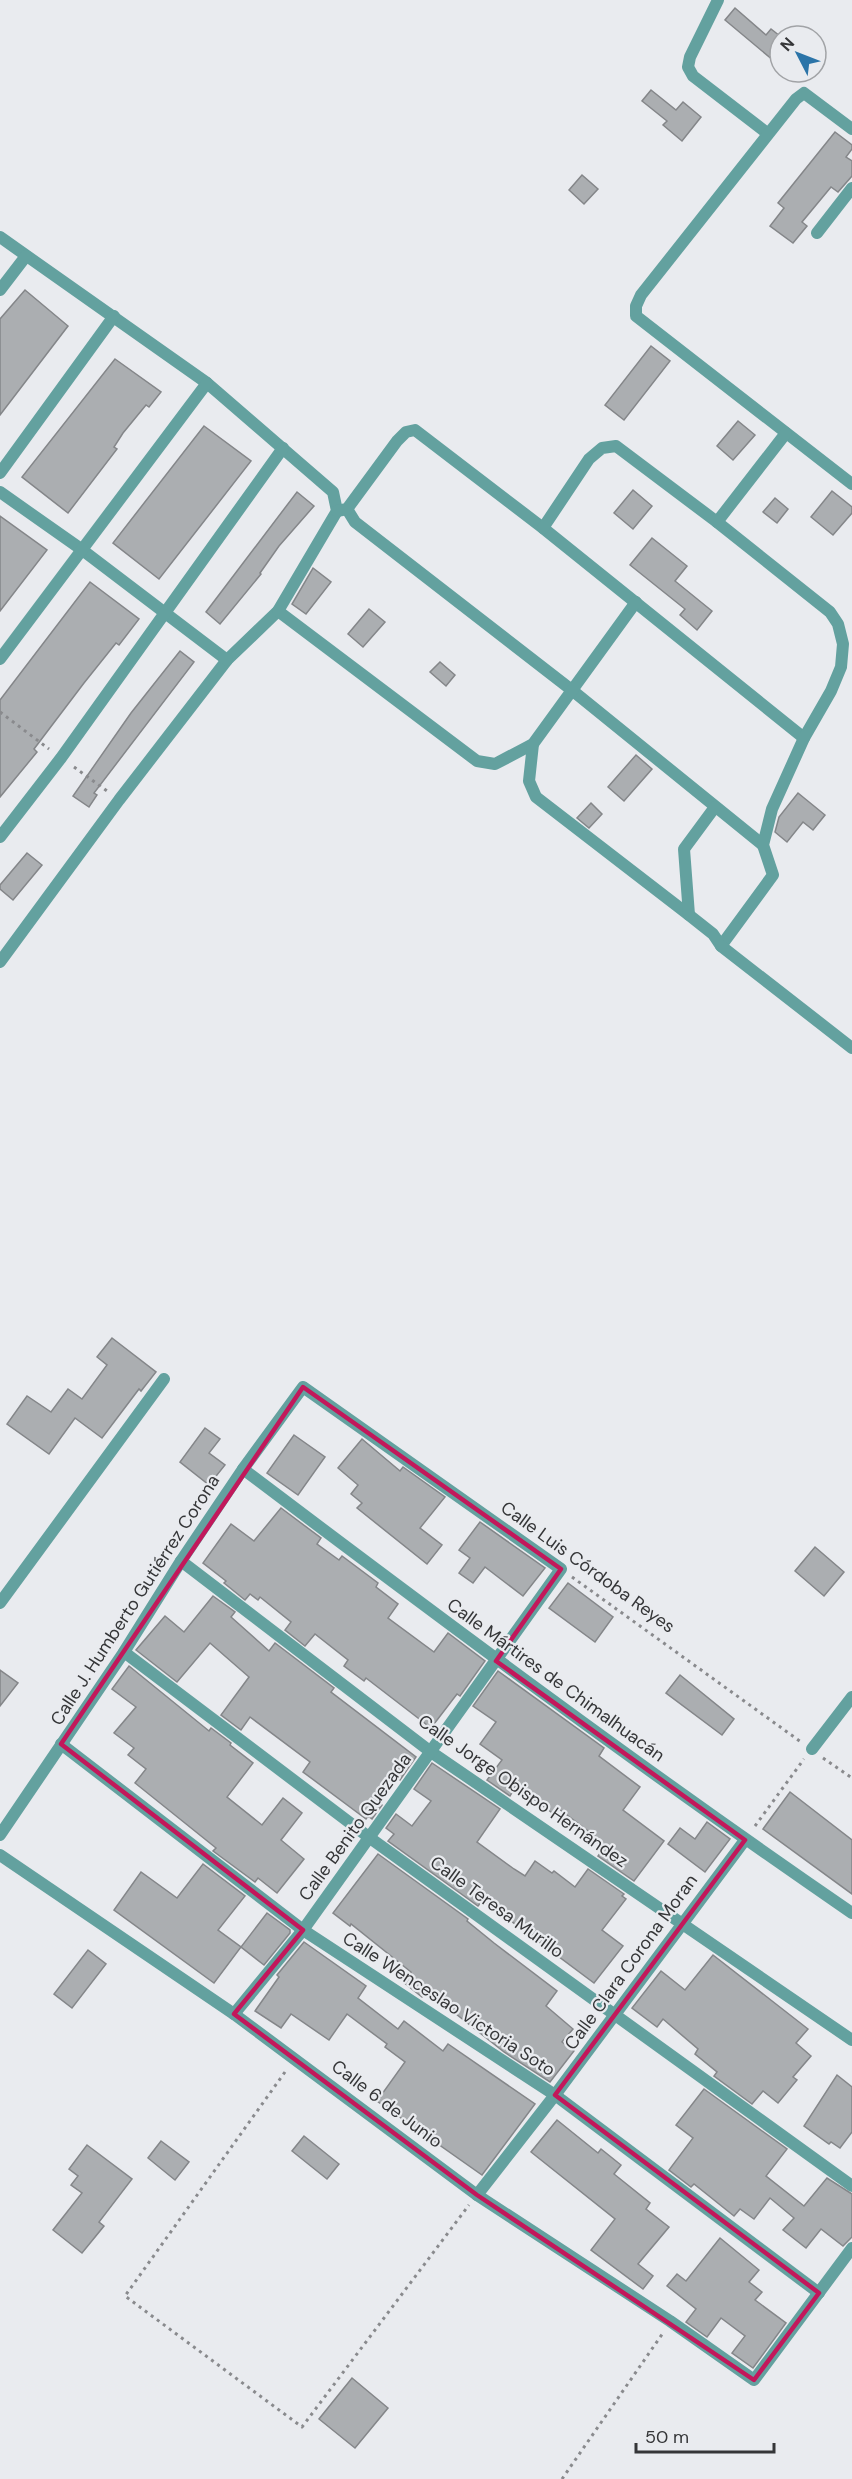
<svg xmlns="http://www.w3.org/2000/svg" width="852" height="2479" font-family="'DM Sans',sans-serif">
  <rect width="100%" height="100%" fill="#e9ebef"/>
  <!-- building -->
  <g fill="#abaeb1" stroke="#848689" stroke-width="1.5">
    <path d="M735 8 766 35 771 29 780 36V66L725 20Z"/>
    <path d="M651 90 676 110 683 102 701 117 682 141 663 125 667 121 642 101Z"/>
    <path d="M835 132 852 145V149L846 157 852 161V176L838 192 831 187 802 222 807 226 793 243 770 226 784 208 778 203Z"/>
    <path d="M582 175 598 189 584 204 569 190Z"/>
    <path d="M25 290 68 326 0 415V319Z"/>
    <path d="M651 346 670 361 624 420 605 405Z"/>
    <path d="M115 359 161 392 149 407 146 405 123 433 114 447 117 449 68 513 22 477Z"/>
    <path d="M738 421 755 435 733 460 717 446Z"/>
    <path d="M204 426 251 461 159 579 113 543Z"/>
    <path d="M633 490 652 506 633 529 614 513Z"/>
    <path d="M832 491 852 507V513L833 535 811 517Z"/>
    <path d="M297 492 314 506 279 546 260 573 261 574 220 624 206 612Z"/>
    <path d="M775 498 788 509 777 523 763 512Z"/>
    <path d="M0 516 47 550 0 611Z"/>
    <path d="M652 538 687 566 675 581 712 611 697 630 680 615 685 609 630 565Z"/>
    <path d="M313 568 331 582 306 614 292 604Z"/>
    <path d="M90 582 139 619 119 645 116 643 84 683 34 749 37 752 0 797V700Z"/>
    <path d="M369 609 385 622 363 647 348 634Z"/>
    <path d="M180 651 194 662 94 793 97 795 89 807 73 796 131 713Z"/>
    <path d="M440 662 455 675 446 686 430 672Z"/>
    <path d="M636 755 652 769 624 801 608 787Z"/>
    <path d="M798 793 825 815 813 830 803 822 787 842 775 832 779 817Z"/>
    <path d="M591 803 602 814 589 828 577 818Z"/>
    <path d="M27 853 42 865 13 900 0 889V885Z"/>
    <path d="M112 1338 156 1372 141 1391 139 1389 102 1438 75 1418 49 1454 7 1424 27 1396 51 1412 68 1389 82 1399 107 1365 97 1357Z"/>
    <path d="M205 1428 220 1439 209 1453 225 1465 209 1485 180 1462Z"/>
    <path d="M294 1435 325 1457 298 1495 267 1473Z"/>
    <path d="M362 1439 400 1471 403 1467 445 1497 420 1528 442 1545 427 1564 357 1508 362 1503 351 1494 358 1485 338 1468Z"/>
    <path d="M281 1508 321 1538 317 1544 339 1560 342 1556 378 1583 376 1587 398 1604 388 1618 434 1652 448 1633 485 1661 460 1696 457 1694 431 1728 366 1678 364 1681 344 1666 348 1660 315 1634 305 1646 285 1630 291 1622 260 1597 258 1600 250 1594 245 1600 224 1583 226 1581 203 1563 231 1524 254 1541Z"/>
    <path d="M480 1522 545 1568 523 1596 485 1567 473 1583 459 1573 470 1558 459 1550Z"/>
    <path d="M815 1547 844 1572 824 1596 795 1571Z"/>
    <path d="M568 1583 613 1617 595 1642 549 1608Z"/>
    <path d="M213 1596 235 1612 231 1617 269 1651 275 1643 334 1688 331 1692 416 1757 400 1780 397 1778 379 1802 382 1805 372 1819 368 1816 366 1819 303 1772 310 1762 250 1717 241 1730 221 1715 249 1677 210 1643 177 1682 136 1650 165 1616 184 1632Z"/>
    <path d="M129 1666 209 1731 211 1728 231 1743 230 1745 253 1763 227 1797 262 1825 283 1798 302 1813 281 1840 304 1859 277 1893 258 1878 255 1882 213 1851 216 1848 135 1783 146 1769 128 1755 134 1748 114 1733 136 1707 112 1689Z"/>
    <path d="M0 1670 18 1683 0 1706Z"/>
    <path d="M498 1671 604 1748 599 1756 640 1787 623 1810 664 1841 634 1881 598 1856 604 1848 598 1844 600 1840 559 1809 555 1815 516 1786 510 1796 487 1780 502 1760 480 1744 496 1722 473 1706Z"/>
    <path d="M680 1675 734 1719 722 1735 666 1693Z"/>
    <path d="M432 1763 500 1809 477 1842 514 1869 525 1876 535 1861 552 1873 554 1871 575 1887 588 1869 624 1894 622 1896 626 1899 602 1930 623 1946 594 1983 483 1900 478 1906 388 1841 394 1834 386 1828 396 1814 412 1826 431 1801 414 1789Z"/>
    <path d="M790 1792 852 1840V1894L763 1829Z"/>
    <path d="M707 1822 730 1839 705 1872 668 1844 680 1828 695 1839Z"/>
    <path d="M378 1854 468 1919 467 1921 494 1943 557 1991 546 2006 573 2029 562 2042 574 2051 550 2082 504 2052 427 1991 422 1997 403 1982 411 1972 351 1924 350 1926 333 1913Z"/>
    <path d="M203 1864 245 1896 218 1930 241 1947 214 1983 114 1910 141 1872 177 1898Z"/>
    <path d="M267 1913 290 1930V1933L264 1965 241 1947Z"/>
    <path d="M304 1942 366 1986 358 1998 398 2029 404 2021 443 2051 448 2044 535 2104 482 2175 377 2101 405 2062 385 2047 387 2044 347 2014 329 2040 291 2014 281 2028 255 2011 279 1977 277 1975Z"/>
    <path d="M88 1950 106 1964 72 2008 54 1994Z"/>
    <path d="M713 1955 808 2029 796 2043 811 2056 793 2077 797 2080 778 2103 763 2091 752 2104 714 2076 717 2072 695 2054 698 2049 663 2019 657 2027 632 2008 661 1971 685 1990Z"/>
    <path d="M837 2075 852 2087V2132L840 2148 831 2142 829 2144 804 2126Z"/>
    <path d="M704 2089 787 2149 766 2176 804 2206 827 2178 852 2194V2237L843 2246 821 2229 806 2248 783 2230 794 2218 770 2198 754 2219 740 2209 734 2216 694 2184 691 2187 669 2170 693 2138 676 2125Z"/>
    <path d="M557 2120 598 2153 601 2149 621 2165 614 2174 650 2203 646 2209 669 2227 638 2264 653 2276 643 2289 591 2250 615 2219 531 2152Z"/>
    <path d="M304 2136 339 2164 327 2179 292 2151Z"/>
    <path d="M161 2141 189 2162 175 2180 148 2158Z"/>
    <path d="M87 2145 132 2179 99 2222 104 2226 82 2253 53 2230 82 2193 71 2185 78 2176 69 2169Z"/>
    <path d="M720 2238 759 2270 749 2282 762 2292 755 2300 786 2323 753 2368 732 2353 745 2336 721 2318 707 2337 686 2322 696 2309 667 2286 677 2274 686 2281Z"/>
    <path d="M352 2378 388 2408 355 2448 319 2419Z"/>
  </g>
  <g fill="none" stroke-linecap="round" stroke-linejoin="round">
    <!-- path -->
    <g stroke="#898a8d" stroke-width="3" stroke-dasharray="3 4.5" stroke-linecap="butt">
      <path d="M0 712 49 749"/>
      <path d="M74 767 107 791"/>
      <path d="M572 1577 801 1742"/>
      <path d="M823 1758 852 1778"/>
      <path d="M755 1826 804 1759"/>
      <path d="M285 2072 125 2296 302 2427 469 2205"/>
      <path d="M562 2479 663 2333"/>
    </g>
    <!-- street -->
    <g stroke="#63a19f" stroke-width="12">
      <path d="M718 0 690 57 688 67 693 76 767 133"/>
      <path d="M852 129 804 93 796 99 641 295 636 306V316L852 484"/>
      <path d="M817 233 852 188"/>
      <path d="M0 237 207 383 333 492 337 511 278 611 227 660 119 800 0 962"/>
      <path d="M0 290 26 256"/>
      <path d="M0 473 114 316"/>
      <path d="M0 492 81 549 227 660"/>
      <path d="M347 509 355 522 573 691 763 845"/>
      <path d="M337 511 347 509 397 441 406 432 415 430 543 528 804 738"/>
      <path d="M717 522 786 433"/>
      <path d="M278 611 477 761 495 764 533 744 636 602"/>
      <path d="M0 659 207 383"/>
      <path d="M533 744 529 781 536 797 689 915 713 934 721 946 773 875 763 845 772 809 804 738 831 691 841 667 843 644 838 624 830 612 717 522 616 446 602 448 589 459 543 528"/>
      <path d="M0 837 61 758 283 448"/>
      <path d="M689 915 684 849 715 807"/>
      <path d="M721 946 852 1048"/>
      <path d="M243 1469C444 1621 645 1771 852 1913"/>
      <path d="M181 1561 431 1752 852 2040"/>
      <path d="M0 1603 164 1379"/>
      <path d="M124 1652 370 1838 852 2186"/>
      <path d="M61 1744 303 1930 555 2095 819 2293"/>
      <path d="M812 1749 852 1697"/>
      <path d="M0 1835 124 1652 181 1561 243 1469 303 1387 561 1569 303 1930 234 2014"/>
      <path d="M0 1855 234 2014 477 2195 670 2321 754 2380 852 2248"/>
      <path d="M477 2195 555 2095 745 1840"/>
    </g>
  </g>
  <!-- marked area -->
  <path fill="none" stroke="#c2185b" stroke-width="4.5" stroke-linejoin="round" d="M303 1387 561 1569 496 1661 745 1840 555 2095 819 2293 754 2380 477 2195 234 2014 303 1930 61 1744Z"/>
  <g text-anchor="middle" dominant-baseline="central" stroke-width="4.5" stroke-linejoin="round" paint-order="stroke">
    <!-- street labels -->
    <g font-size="18" fill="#353638" stroke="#e9ebef">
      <text transform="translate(588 1567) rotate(36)">Calle Luis Córdoba Reyes</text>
      <text transform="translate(135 1600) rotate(-57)">Calle J. Humberto Gutiérrez Corona</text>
      <text transform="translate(556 1680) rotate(36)">Calle Mártires de Chimalhuacán</text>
      <text transform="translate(523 1791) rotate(35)">Calle Jorge Obispo Hernández</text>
      <text transform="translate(355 1827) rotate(-54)">Calle Benito Quezada</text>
      <text transform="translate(497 1907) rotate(36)">Calle Teresa Murillo</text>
      <text transform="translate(631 1962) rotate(-54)">Calle Clara Corona Moran</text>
      <text transform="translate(449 2004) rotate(33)">Calle Wenceslao Victoria Soto</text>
      <text transform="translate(387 2104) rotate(37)">Calle 6 de Junio</text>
    </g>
  </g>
  <!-- north arrow -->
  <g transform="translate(798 54) rotate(312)"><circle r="28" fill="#e9ebef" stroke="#a1a3a6" stroke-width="1.5"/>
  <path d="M0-4.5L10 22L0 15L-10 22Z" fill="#2b74a8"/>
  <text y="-9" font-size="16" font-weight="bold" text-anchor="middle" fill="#353638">N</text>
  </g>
  <!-- scale -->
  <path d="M636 2443v9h138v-9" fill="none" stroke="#353638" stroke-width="3"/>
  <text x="645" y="2443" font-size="18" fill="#353638" stroke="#e9ebef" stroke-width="4.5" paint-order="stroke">50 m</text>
</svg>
